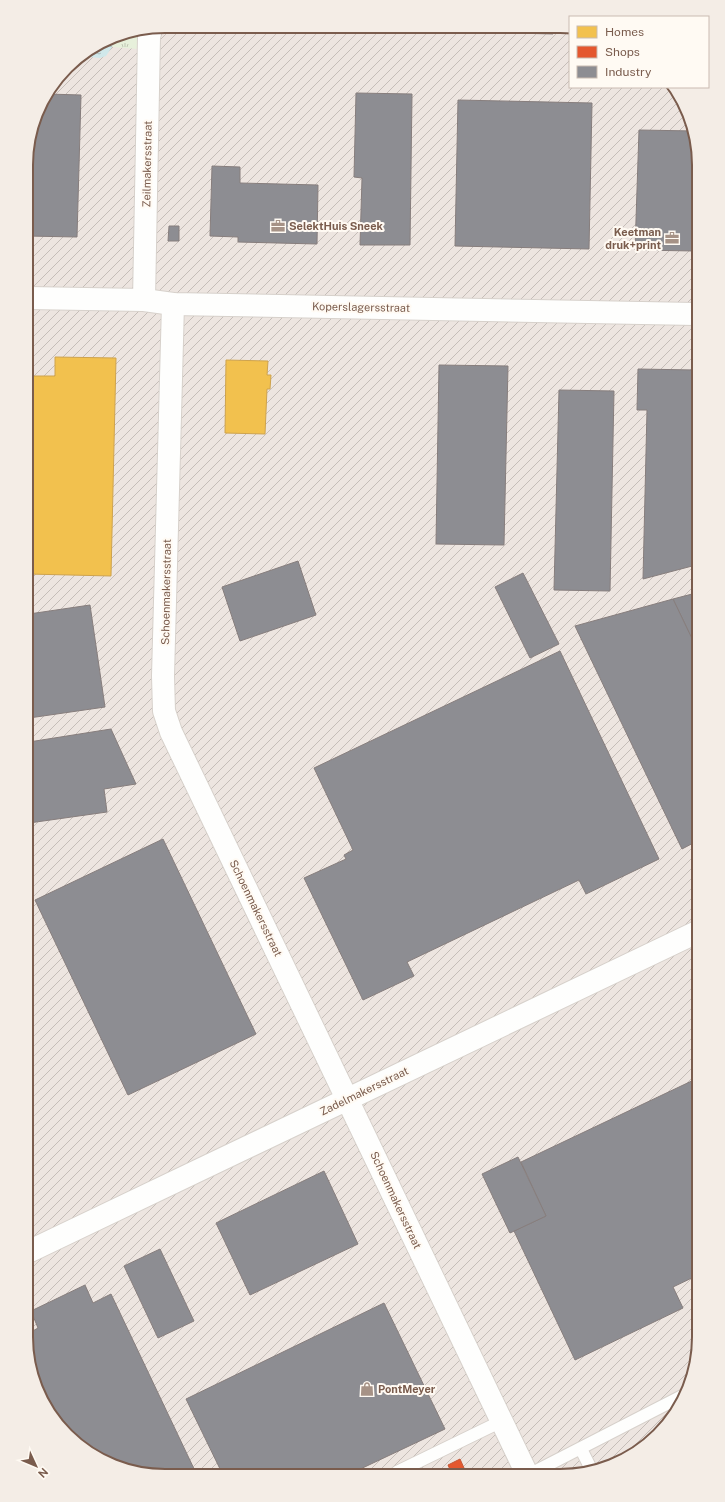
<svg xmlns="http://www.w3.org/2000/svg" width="725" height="1502" font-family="'Public Sans',sans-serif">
  <defs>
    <pattern id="industrial-furrows" width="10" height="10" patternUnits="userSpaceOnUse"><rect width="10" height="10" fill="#ede5e0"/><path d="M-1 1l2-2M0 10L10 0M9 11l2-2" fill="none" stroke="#c5bdb8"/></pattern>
    <pattern id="grass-tufts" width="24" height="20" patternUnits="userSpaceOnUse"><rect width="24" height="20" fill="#e7f0db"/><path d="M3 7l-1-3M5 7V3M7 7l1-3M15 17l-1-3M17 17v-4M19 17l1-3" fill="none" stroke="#c0c6b4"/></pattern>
    <pattern id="water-ripples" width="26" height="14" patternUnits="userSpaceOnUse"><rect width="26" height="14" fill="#d0e8ea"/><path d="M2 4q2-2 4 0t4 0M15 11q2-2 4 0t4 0" fill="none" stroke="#aebfc0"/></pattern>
  </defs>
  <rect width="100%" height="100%" fill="#f9f5f0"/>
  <!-- industrial -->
  <path fill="url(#industrial-furrows)" d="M165 26 570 29V87H674L680 95 694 129 699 1347 689 1390 670 1422 637 1453 596 1471 138 1473 73 1441 45 1407 31 1373 27 147 40 103 73 61 112 36Z"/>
  <!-- grass -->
  <path fill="url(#grass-tufts)" d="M139 31 138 49 112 47 114 36Z"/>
  <!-- water -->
  <path fill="url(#water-ripples)" d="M114 36 112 47 106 56 100 58 80 56Z"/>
  <!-- homes -->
  <g fill="#f2c14e" stroke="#cea34e">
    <path d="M55 357 116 358 111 576 28 574V376H55Z"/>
    <path d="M226 360 268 361 267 375H271L270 389H267L265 434 225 433Z"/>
  </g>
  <!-- shops -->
  <path fill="#e4572e" stroke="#c45837" d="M460 1459 464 1468 451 1472 448 1465Z"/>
  <!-- industry -->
  <g fill="#8d8d92" stroke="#877e7d">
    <path d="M433 28H553V34L433 31Z"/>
    <path d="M356 93 412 94 410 245H360L362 178 354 177Z"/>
    <path d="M47 94 81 95 77 237 27 236V147L40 103Z"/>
    <path d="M458 100 592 103 589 249 455 246Z"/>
    <path d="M639 130 694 131 695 251 635 250Z"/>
    <path d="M212 166 240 167V183L318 185 317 244 238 242V237L210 236Z"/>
    <path d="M169 226H179V241H168Z"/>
    <path d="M439 365 508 366 504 545 436 544Z"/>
    <path d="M638 369 695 370 696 565 643 579 647 410H637Z"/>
    <path d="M559 390 614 391 610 591 554 590Z"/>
    <path d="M298 561 316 615 240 641 222 587Z"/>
    <path d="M523 573 559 644 530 658 495 587Z"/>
    <path d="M696 593V647L673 599Z"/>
    <path d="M673 599 696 647 697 841 682 849 575 626Z"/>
    <path d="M90 605 105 707 29 718V614Z"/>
    <path d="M560 651 659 859 586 894 579 880 407 962 414 976 363 1000 304 878 346 859 344 855 353 850 314 768Z"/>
    <path d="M111 729 136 784 104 789 107 812 29 823V742Z"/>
    <path d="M163 839 256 1034 128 1095 35 900Z"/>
    <path d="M698 1078V1275L673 1287 683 1308 575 1360 514 1231 546 1216 521 1162Z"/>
    <path d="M518 1157 546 1216 510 1233 482 1174Z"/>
    <path d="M324 1171 358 1244 250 1295 216 1223Z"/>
    <path d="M160 1249 194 1321 158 1338 124 1266Z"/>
    <path d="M85 1285 93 1303 111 1294 196 1473H138L73 1441 64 1431 31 1360V1332L38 1328 31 1311Z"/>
    <path d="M384 1303 445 1429 354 1472 222 1473 186 1399Z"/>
  </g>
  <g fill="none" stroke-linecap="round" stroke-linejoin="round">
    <defs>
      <g id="lane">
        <path d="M581 1449 592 1471"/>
        <path d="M536 1471 686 1394"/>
        <path d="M397 1472 502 1421"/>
      </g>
      <g id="street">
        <path d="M28 298 144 300 173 304 695 314"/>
        <path d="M144 300 149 37 151 29"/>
        <path d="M173 304 163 676 164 711 171 732 526 1472"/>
        <path d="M30 1251 697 932"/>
      </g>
    </defs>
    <!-- lane casing -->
    <use href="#lane" stroke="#d7d1cb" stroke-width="14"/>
    <!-- street casing -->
    <use href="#street" stroke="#d7d1cb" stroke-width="24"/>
    <!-- lane -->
    <use href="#lane" stroke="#fefefd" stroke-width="12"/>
    <!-- street -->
    <use href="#street" stroke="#fefefd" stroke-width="22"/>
  </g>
  <!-- icons -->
  <defs>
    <symbol id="office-bare" viewBox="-9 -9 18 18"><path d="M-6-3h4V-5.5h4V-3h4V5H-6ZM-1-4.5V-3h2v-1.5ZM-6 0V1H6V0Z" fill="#a69286" stroke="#fffaf3" stroke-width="2.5" paint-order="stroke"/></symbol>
    <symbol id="shop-bare" viewBox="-9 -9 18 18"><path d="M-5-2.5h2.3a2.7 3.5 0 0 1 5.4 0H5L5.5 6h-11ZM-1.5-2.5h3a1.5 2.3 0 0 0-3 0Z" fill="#a69286" stroke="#fffaf3" stroke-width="2.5" paint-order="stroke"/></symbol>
  </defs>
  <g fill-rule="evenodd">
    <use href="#office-bare" x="268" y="216" width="20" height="20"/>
    <use href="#office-bare" x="662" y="228" width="20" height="20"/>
    <use href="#shop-bare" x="357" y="1379" width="20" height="20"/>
  </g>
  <g text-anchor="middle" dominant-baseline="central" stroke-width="4" stroke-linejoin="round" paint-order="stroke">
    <!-- street labels -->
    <g font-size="11" fill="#7a5c4d" stroke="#fffaf3">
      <text transform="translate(147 164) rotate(-89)">Zeilmakersstraat</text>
      <text transform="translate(361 307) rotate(1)">Koperslagersstraat</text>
      <text transform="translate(166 592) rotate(-89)">Schoenmakersstraat</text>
      <text transform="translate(256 908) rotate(64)">Schoenmakersstraat</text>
      <text transform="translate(364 1091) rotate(-26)">Zadelmakersstraat</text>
      <text transform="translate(396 1200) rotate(65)">Schoenmakersstraat</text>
    </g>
    <!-- poi labels -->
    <g font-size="11" font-weight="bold" fill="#7a5c4d" stroke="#fffaf3" text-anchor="start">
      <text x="289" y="226">SelektHuis Sneek</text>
      <text x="661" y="232" text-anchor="end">Keetman<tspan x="661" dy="13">druk+print</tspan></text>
      <text x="378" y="1389">PontMeyer</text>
    </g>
  </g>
  <!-- crop -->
  <path d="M0 0H725V1502H0ZM165 33H560A132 132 0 0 1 692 165V1337A132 132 0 0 1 560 1469H165A132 132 0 0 1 33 1337V165A132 132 0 0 1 165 33Z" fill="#f4ede6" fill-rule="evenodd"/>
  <path fill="none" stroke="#7a5c4d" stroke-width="2" d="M165 33H560A132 132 0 0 1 692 165V1337A132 132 0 0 1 560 1469H165A132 132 0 0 1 33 1337V165A132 132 0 0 1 165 33Z"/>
  <!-- legend -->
  <rect x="569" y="16" width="140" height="72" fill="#fffaf3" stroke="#cabbb1"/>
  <rect x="577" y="26" width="20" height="12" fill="#f2c14e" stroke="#cabbb1"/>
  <text x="605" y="36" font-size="12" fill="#7a5c4d">Homes</text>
  <rect x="577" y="46" width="20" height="12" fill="#e4572e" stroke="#cabbb1"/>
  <text x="605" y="56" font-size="12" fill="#7a5c4d">Shops</text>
  <rect x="577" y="66" width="20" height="12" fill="#8d8d92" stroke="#cabbb1"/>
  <text x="605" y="76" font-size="12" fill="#7a5c4d">Industry</text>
  <!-- north arrow -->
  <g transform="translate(36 1466) rotate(134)" stroke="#fffaf3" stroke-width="3" paint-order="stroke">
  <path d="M0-3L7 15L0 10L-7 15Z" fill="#7a5c4d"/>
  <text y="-6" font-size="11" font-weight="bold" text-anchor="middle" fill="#7a5c4d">N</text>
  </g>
</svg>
